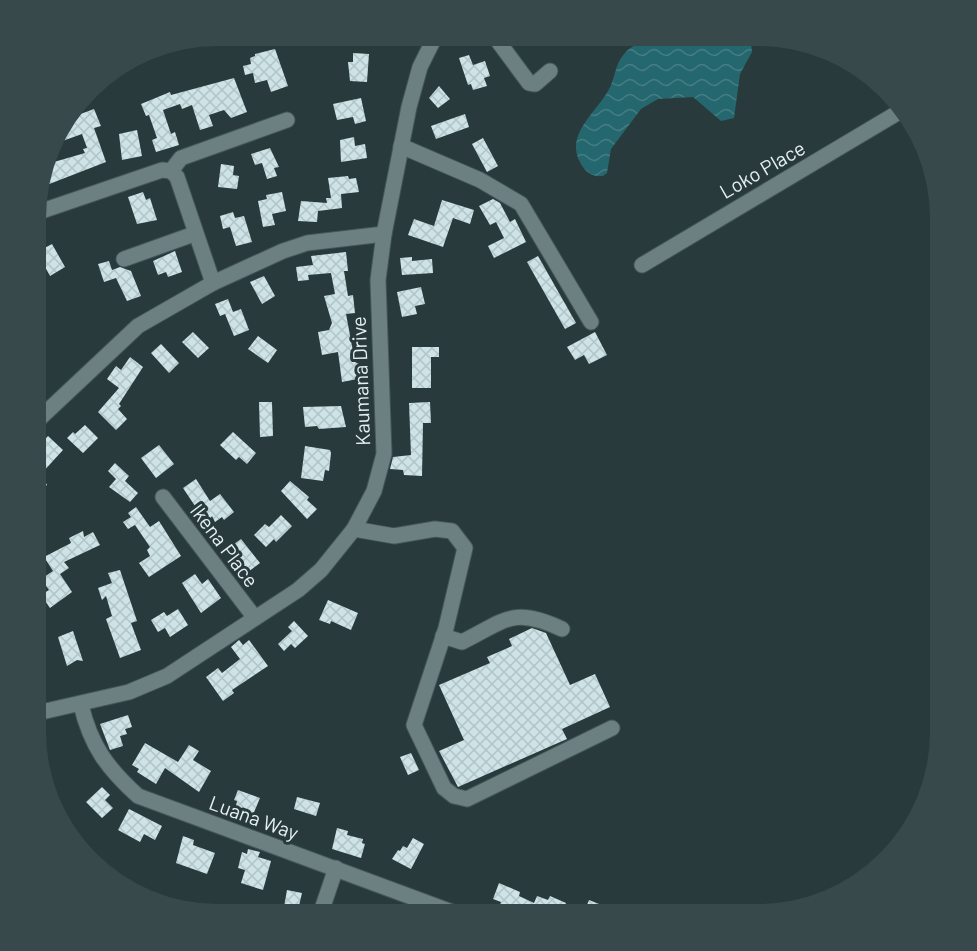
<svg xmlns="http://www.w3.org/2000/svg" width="977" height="951" font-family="Barlow,sans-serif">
  <defs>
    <pattern id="water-waves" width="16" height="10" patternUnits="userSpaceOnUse" patternTransform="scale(1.5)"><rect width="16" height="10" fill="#25676e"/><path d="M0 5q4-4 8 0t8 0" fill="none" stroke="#447d83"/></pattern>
    <pattern id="building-cross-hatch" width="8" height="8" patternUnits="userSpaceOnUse" patternTransform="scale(1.5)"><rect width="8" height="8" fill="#cde3e6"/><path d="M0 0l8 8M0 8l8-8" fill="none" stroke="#b2c4c7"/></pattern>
  </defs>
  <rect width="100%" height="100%" fill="#283a3c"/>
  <!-- water -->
  <path fill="url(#water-waves)" d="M656 37 748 38 751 43 752 52 740 74 734 118 721 121 693 97 658 99 641 109 611 149 607 173 603 176C593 177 586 173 581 164 564 135 595 114 608 91 615 79 615 64 624 54 632 44 645 42 656 37Z"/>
  <!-- building -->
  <g fill="url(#building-cross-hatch)">
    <path d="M275 49 288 86 271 92 267 80 255 83 253 73 245 75 243 66 251 64 250 58 255 56V54Z"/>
    <path d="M353 53 369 54 367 82 350 81 348 62H353Z"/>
    <path d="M469 55 473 65 485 61 490 76 484 78 487 86 473 90 471 84 468 85 459 58Z"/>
    <path d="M234 78 247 112 231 118 224 110 209 115 213 126 200 130 192 105 182 109 180 104 163 110 171 134 175 132 179 145 156 152 152 140 157 138 149 115 146 116 141 104 170 92 171 95Z"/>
    <path d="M439 86 450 99 438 108 429 98Z"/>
    <path d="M361 98 366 121 355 124 353 117 337 120 333 104Z"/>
    <path d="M94 109 101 126 94 128 106 162 39 188 47 164 85 153 83 149 87 148 82 134 54 144 60 127 68 122 67 119Z"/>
    <path d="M465 114 469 127 436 139 431 126Z"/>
    <path d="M137 130 142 156 122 160 119 134Z"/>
    <path d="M354 137 355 146 365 144 367 158 341 162 340 140Z"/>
    <path d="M483 138 498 166 487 172 472 144Z"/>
    <path d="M270 148 279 167 274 168 277 176 267 179 262 163 255 165 251 154Z"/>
    <path d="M221 164 234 166 233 175 239 176 237 189 218 187Z"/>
    <path d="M348 176 349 179 356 178 359 192 341 194 342 208 318 211 317 222 298 221 301 201 327 203 326 198H331L328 178Z"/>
    <path d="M143 192 146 200 150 198 157 220 137 224 128 197Z"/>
    <path d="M282 192 286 211 272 214 275 225 263 227 258 201 267 199 266 195Z"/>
    <path d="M493 199 500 203 510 222 515 219 526 242 494 258 488 246 504 238 496 222 490 225 479 206Z"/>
    <path d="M442 200 474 210 470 224 453 218 443 247 408 235 414 219 434 226Z"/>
    <path d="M233 212 235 218 244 216 252 242 236 246 230 227 223 229 220 216Z"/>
    <path d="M52 244 65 267 50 276 44 265 39 268V251Z"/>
    <path d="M175 251 182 272 168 277 166 272 158 275 153 261Z"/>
    <path d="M346 252 348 271H344L348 296 353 295 355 313 346 314 355 362 361 365 363 378 342 382 338 352 322 355 318 332 329 330 332 323 324 296 335 294 331 273 308 275 309 280 298 281 296 267 313 265 311 256Z"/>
    <path d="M538 256 576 323 565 329 527 262Z"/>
    <path d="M412 257V261L432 259 433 273 402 275 400 258Z"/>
    <path d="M109 261 112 270 120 267 131 271 141 296 127 301 116 278 104 282 98 264Z"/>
    <path d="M264 276 275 296 262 304 250 282Z"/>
    <path d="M421 287 425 304 415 306 417 314 402 317 397 292Z"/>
    <path d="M228 299 233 312 241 309 249 330 234 336 225 314 220 316 215 304Z"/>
    <path d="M193 332 209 348 198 358 182 342Z"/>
    <path d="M595 332 607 355 589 364 584 355 575 360 567 347Z"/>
    <path d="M258 336 277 350 268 363 248 349Z"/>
    <path d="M161 344 179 363 169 373 151 353Z"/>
    <path d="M412 347H439V357H431V388H412Z"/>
    <path d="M130 357 143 367 119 404 121 406 118 409 127 419 116 430 98 412 119 388 107 379 116 366 121 370Z"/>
    <path d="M259 402H272L273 436 260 437Z"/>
    <path d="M430 402 431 423H423L422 476 404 475 403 470 390 469 393 457 411 455 409 403Z"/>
    <path d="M341 406 346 427 319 429 317 426 305 427 303 407Z"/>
    <path d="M85 425 98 438 83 453 67 438 73 432 75 434Z"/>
    <path d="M233 432 256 453 247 464 239 457 236 460 220 445Z"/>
    <path d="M48 436 63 450 41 474 47 485 38 491V447Z"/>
    <path d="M159 445 174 464 156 478 141 458Z"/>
    <path d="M305 446 330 450 331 453 329 471 325 470 323 481 301 478Z"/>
    <path d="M115 463 129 476 125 481 138 493 130 502 109 487 116 479 108 471Z"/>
    <path d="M196 479 210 501 220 494 234 512 224 520 222 517 215 522 212 516 210 519 199 503 195 506 183 488Z"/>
    <path d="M290 481 309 497 307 500 317 509 307 519 281 491Z"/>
    <path d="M136 507 150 527 159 521 181 556 149 577 139 563 150 556 147 550 150 547 135 525 128 529 123 522 131 517 128 513Z"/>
    <path d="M281 515 292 526 276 542 274 539 266 547 254 535 265 524 269 527Z"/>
    <path d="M83 531 84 537 93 532 100 545 64 562 69 568 60 574 72 592 50 608 41 595 49 590 41 579 53 571 44 557 71 543 69 538Z"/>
    <path d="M241 539 260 563 248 572 244 567 236 573 226 560 235 553 230 547Z"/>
    <path d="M120 570 137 621 131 623 141 650 120 658 106 619 112 616 106 596 102 600 98 588 112 583 108 573Z"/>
    <path d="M195 574 202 584 208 579 221 598 201 613 182 583Z"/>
    <path d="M328 600 358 613 351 630 331 621 330 624 319 620Z"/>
    <path d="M178 609 188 625 170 637 165 628 158 632 151 620 164 612 167 616Z"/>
    <path d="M294 621 308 636 295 648 291 644 284 651 278 644 292 631 288 627Z"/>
    <path d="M532 628 546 633 570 685 595 674 610 707 562 729 567 739 458 787 439 751 464 740 439 685 490 663 487 657 512 646 509 639Z"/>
    <path d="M73 631 83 661 77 660 67 666 58 637Z"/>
    <path d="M239 640 243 645 249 640 268 666 232 690 234 693 223 701 206 677 218 668 222 673 240 659 231 647Z"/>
    <path d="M128 715 132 727 125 729 127 734 120 736 123 746 110 750 100 724Z"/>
    <path d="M145 743 178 762 189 745 199 751 193 760 211 771 199 792 165 768 156 784 137 772 139 769 132 765Z"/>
    <path d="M411 753 419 770 408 775 400 757Z"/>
    <path d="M102 787 110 795 105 800 113 808 102 818 86 802Z"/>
    <path d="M238 790 260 798 252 817 240 812 242 808 236 806 237 801 234 800Z"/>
    <path d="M297 797 320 803 316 816 294 809Z"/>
    <path d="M129 809 162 826 155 840 144 834 140 842 118 830Z"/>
    <path d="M337 828 348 831 347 835 363 839 362 843 365 844 361 858 332 849Z"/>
    <path d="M183 836 194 840 193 845 215 853 207 874 176 863Z"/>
    <path d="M413 838 424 844 411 869 392 859 398 850 400 851 403 846 407 848Z"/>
    <path d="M248 849 260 852 258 857 271 861 263 890 241 883 245 870 238 868 242 852 247 854Z"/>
    <path d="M499 883 520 892 519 896 534 903 537 896 548 900 550 896 566 903 561 915H537L526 910 523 915 500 905 501 902 493 899Z"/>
    <path d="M287 890 302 893 298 910 284 907Z"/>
    <path d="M589 900 604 906 601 915H583Z"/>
  </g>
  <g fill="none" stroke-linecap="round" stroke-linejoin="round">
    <defs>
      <g id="minor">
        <path d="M495 37 529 83 535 84 550 71"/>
        <path d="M401 146 480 180 521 204 591 322"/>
        <path d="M171 171 181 158 287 120"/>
        <path d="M39 212 162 170 171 171 177 177 213 283"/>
        <path d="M124 259 194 234"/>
        <path d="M642 265 904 109"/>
        <path d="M38 420 138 326 213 283 283 251 307 243 384 234"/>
        <path d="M163 497 255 618"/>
        <path d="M354 529 394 536 435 529 452 531 465 548 446 628 414 725 444 788 454 796 467 799 612 728"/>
        <path d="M443 636 462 642C506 620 513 606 562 629"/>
        <path d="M81 705C91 746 107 768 138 796L460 915"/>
        <path d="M37 713 129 692 167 676 298 590 321 570 354 529 374 491 384 454 378 280 384 234 409 107 420 67 435 37"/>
        <path d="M320 915 336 868"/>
      </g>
    </defs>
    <!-- minor casing -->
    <use href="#minor" stroke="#475759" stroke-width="17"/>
    <!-- minor -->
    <use href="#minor" stroke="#6c8082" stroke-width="15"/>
  </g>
  <g text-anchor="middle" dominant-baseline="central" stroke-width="6" stroke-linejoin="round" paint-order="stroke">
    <!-- street labels -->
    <g font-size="20" fill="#e5f0f2" stroke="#283a3c">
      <text transform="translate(762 169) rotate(-30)">Loko Place</text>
      <text transform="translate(360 381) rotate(-92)">Kaumana Drive</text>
      <text transform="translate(225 545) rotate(53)">Ikena Place</text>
      <text transform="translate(254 817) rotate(20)">Luana Way</text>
    </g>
  </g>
  <!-- crop -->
  <path d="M0 0H977V951H0ZM218 46H758A172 172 0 0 1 930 218V732A172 172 0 0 1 758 904H218A172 172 0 0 1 46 732V218A172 172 0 0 1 218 46Z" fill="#37494b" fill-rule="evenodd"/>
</svg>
